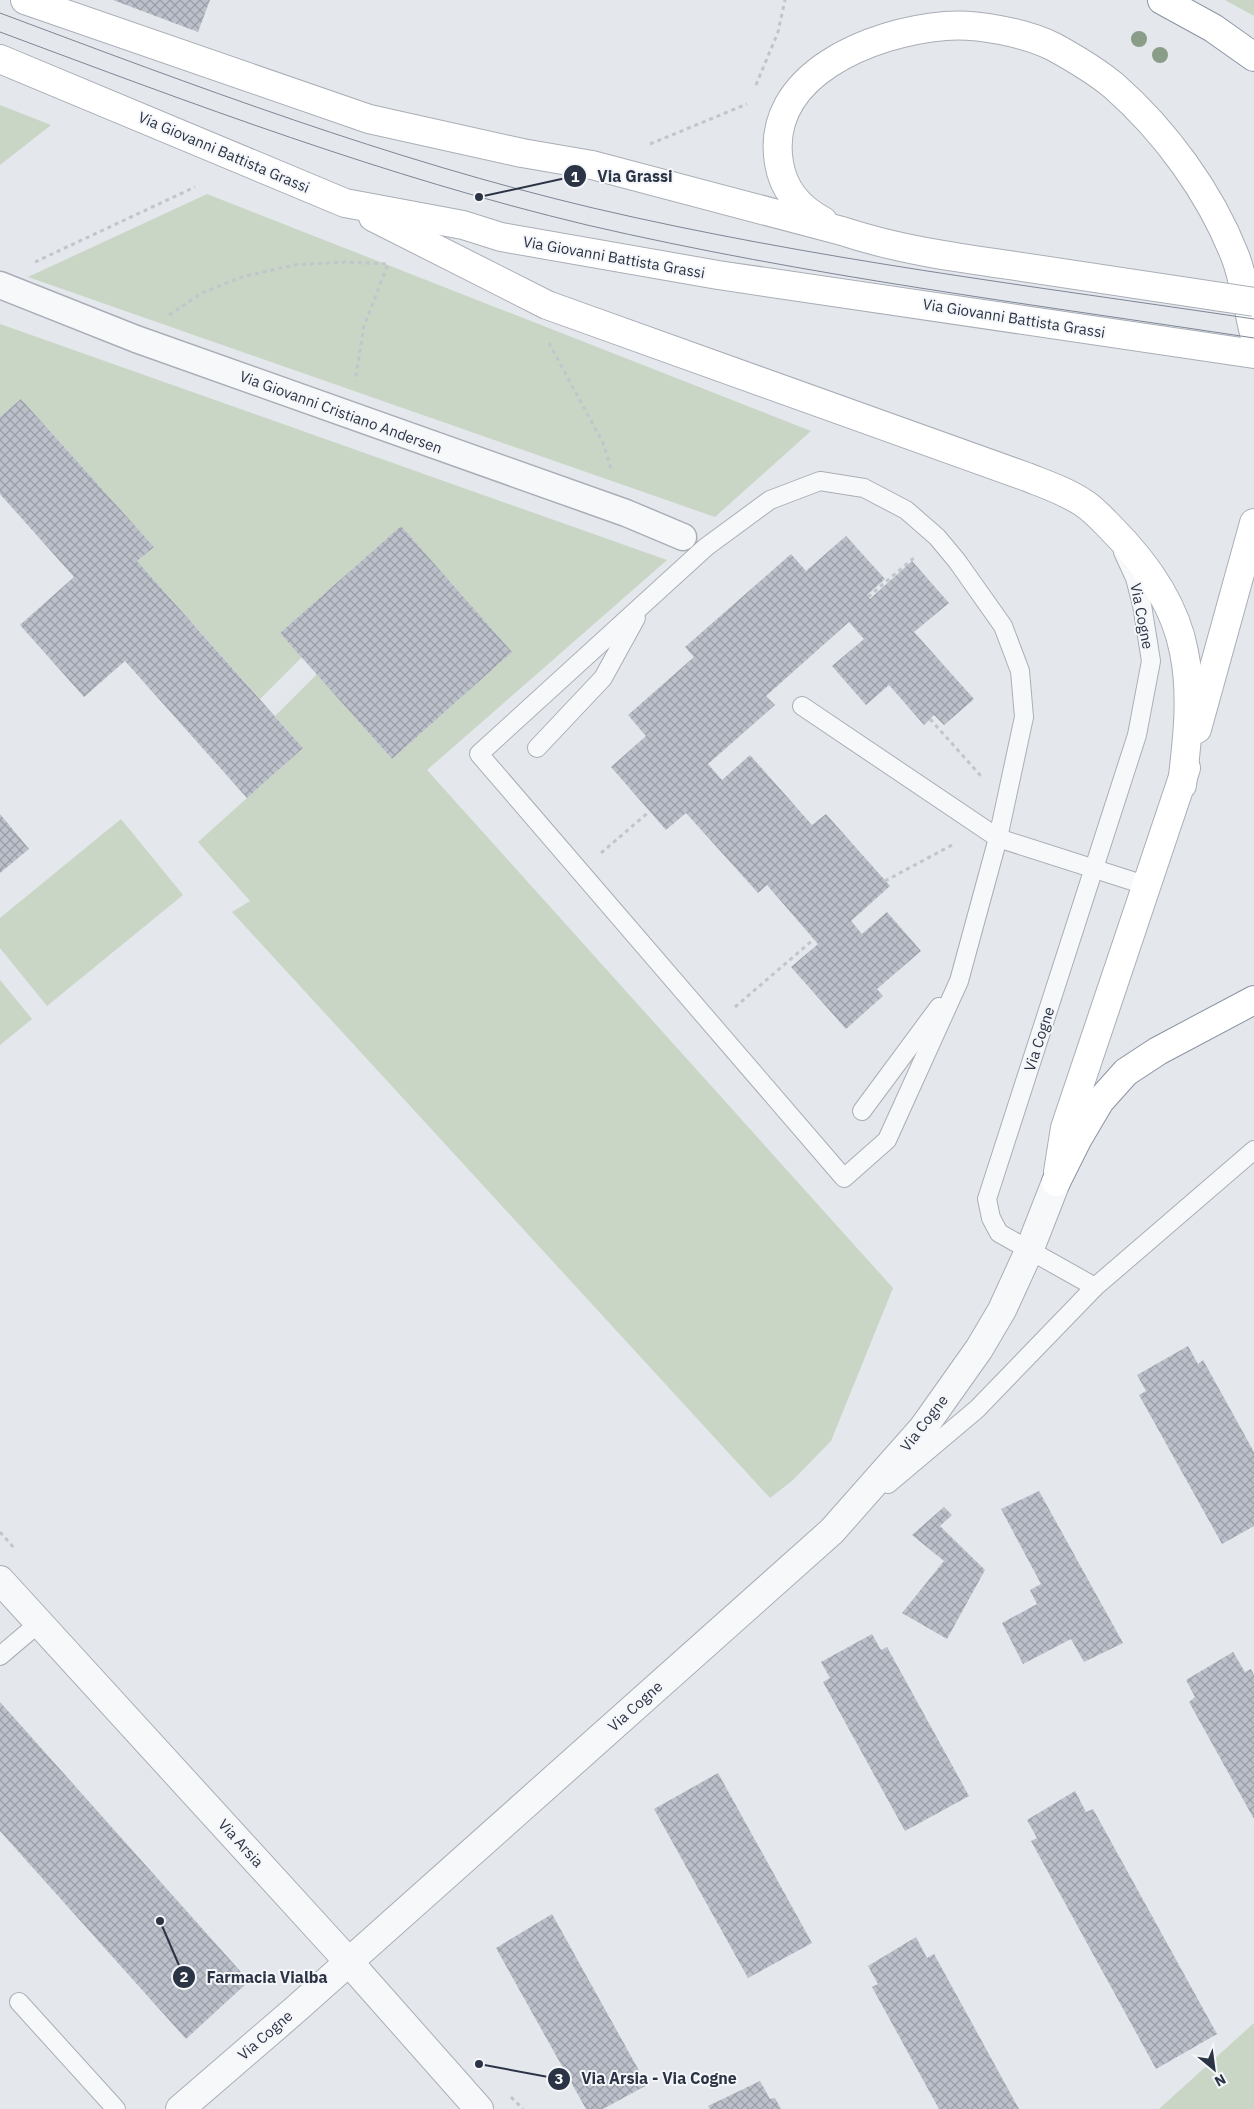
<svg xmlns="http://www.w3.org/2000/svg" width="1254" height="2109" font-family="'IBM Plex Sans',sans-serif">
  <defs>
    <pattern id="building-cross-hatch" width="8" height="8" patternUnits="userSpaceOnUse" patternTransform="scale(1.25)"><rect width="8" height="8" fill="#bbc0ca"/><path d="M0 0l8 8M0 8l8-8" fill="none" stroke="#989da6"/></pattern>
  </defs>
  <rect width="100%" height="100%" fill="#e4e7ec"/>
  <!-- grass -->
  <g fill="#c9d6c5">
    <path d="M1225 0H1254V16Z"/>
    <path d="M0 105 51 125 0 165Z"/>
    <path d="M207 194 811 431 715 517 28 277Z"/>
    <path d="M0 324 667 560 427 770 893 1288 831 1441 793 1480 770 1498 232 912 250 901 198 842 303 748 275 716 317 674 392 759 512 652 401 526 280 633 302 657 260 699 137 561 154 547 21 399 0 417Z"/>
    <path d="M121 819 183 895 47 1006 0 948V918Z"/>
    <path d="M0 980 32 1019 0 1045Z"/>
    <path d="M1254 2023V2109H1159Z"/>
  </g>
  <!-- building -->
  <g fill="url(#building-cross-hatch)">
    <path d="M113 0H210L198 32Z"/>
    <path d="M21 399 154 547 137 561 303 748 247 798 125 661 84 697 20 625 74 577 0 494V417Z"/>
    <path d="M401 526 512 652 392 759 280 633Z"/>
    <path d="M846 536 885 579 867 595 870 599 912 561 949 603 914 632 974 699 944 725 934 715 924 725 889 685 866 705 832 666 864 639 849 622 766 696 775 705 708 764 722 780 750 755 812 825 826 814 890 886 851 921 862 934 887 912 921 951 877 989 883 996 846 1029 791 967 818 944 767 885 758 893 686 813 666 830 611 767 646 736 628 715 694 657 685 647 791 554 806 571Z"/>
    <path d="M0 814 29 849 0 873Z"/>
    <path d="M1188 1346 1198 1364 1203 1360 1254 1452V1526L1222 1544 1139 1395 1146 1391 1137 1375Z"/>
    <path d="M1039 1491 1123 1643 1084 1662 1071 1639 1023 1664 1002 1623 1037 1604 1030 1590 1041 1584 1001 1509Z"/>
    <path d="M944 1507 952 1515 940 1526 985 1570 947 1639 902 1613 944 1561 912 1535Z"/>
    <path d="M872 1634 881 1650 887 1647 969 1796 905 1831 823 1682 830 1678 821 1662Z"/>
    <path d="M1233 1652 1245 1672 1251 1669 1254 1675V1819L1189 1702 1195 1697 1186 1680Z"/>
    <path d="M0 1702 249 1981 186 2039 0 1831Z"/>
    <path d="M718 1773 812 1943 748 1978 654 1809Z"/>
    <path d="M1075 1791 1086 1812 1093 1809 1217 2034 1156 2069 1031 1841 1037 1838 1027 1820Z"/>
    <path d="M552 1914 647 2085 603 2109H586L496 1948Z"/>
    <path d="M916 1937 927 1958 934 1954 1019 2109H939L872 1987 878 1984 868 1966Z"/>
    <path d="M760 2081 770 2099 775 2098 781 2109H710L708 2106Z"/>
  </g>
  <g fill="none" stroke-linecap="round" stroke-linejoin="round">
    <defs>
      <g id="service">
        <path d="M820 481 864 488 906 510 937 537 957 561 1003 626 1020 671 1024 717 998 838 959 981 887 1140 844 1178 479 754 706 547 770 500Z"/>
        <path d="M802 706 998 838 1148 886"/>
        <path d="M537 748 603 678 636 618"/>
        <path d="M862 1111 939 1007"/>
        <path d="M1095 1287 999 1233 991 1218 987 1199 1137 735 1151 661 1142 605 1135 578 1123 552"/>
        <path d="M888 1484 977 1409 1095 1287 1254 1150"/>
        <path d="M0 1656 39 1623"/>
        <path d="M19 2002 116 2109"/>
      </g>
      <path id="pedestrian" d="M0 285 136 339 626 513 683 537"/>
      <path id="minor" d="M348 1961 479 2109"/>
      <g id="tertiary">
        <path d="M0 1580 348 1961"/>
        <path d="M180 2109 296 2009 832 1531 923 1428 979 1349 1002 1310 1029 1251 1056 1182"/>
      </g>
      <g id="secondary">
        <path d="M25 0 369 119 522 153 592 165 842 231C896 249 952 257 1009 265"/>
        <path d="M0 59 345 203 463 225 501 237 718 275 1254 354"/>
        <path d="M373 217 547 305 1027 477C1047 485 1068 492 1085 504 1094 510 1102 519 1110 527 1145 562 1175 603 1184 652 1193 696 1187 741 1182 785"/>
        <path d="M823 221C800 209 783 189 779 163 764 74 873 32 945 26 976 23 1026 33 1054 47 1074 58 1096 71 1114 86 1165 131 1210 192 1235 256 1244 279 1248 309 1254 333"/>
        <path d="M1197 729 1254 523"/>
        <path d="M1058 1172 1065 1128 1186 768"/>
      </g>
      <g id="motorway">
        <path d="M1162 0 1213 28 1254 57"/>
        <path d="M1056 1182 1077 1140 1100 1101 1126 1072 1158 1051 1254 1000"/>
      </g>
    </defs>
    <!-- service casing -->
    <use href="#service" stroke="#a9aeb7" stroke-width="20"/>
    <!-- pedestrian casing -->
    <use href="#pedestrian" stroke="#a9aeb7" stroke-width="29"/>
    <!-- minor casing -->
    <use href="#minor" stroke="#a9aeb7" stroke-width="30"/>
    <!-- tertiary casing -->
    <use href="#tertiary" stroke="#a9aeb7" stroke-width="30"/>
    <!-- secondary casing -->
    <use href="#secondary" stroke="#a9aeb7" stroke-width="30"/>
    <!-- motorway casing -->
    <use href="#motorway" stroke="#8b94a3" stroke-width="30"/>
    <!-- path -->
    <g stroke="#c2c5cb" stroke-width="3" stroke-dasharray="4 4" stroke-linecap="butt">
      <path d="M756 85 778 32 785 0"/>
      <path d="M650 144 747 104"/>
      <path d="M35 262 195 187"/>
      <path d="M169 315 202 293 242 277 294 265 345 262 388 264 364 326 355 381"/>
      <path d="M549 343 603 443 612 472"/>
      <path d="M868 597 916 556"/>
      <path d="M930 719 981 776"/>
      <path d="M601 853 650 811"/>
      <path d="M885 881 954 844"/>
      <path d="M735 1007 814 939"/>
      <path d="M0 1532 15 1549"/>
      <path d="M511 2097 523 2109"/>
    </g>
    <!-- service -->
    <use href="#service" stroke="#f7f8fa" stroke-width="18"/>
    <!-- pedestrian -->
    <use href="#pedestrian" stroke="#f7f8fa" stroke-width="26"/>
    <!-- minor -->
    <use href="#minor" stroke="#f7f8fa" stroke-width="28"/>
    <!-- tertiary -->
    <use href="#tertiary" stroke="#f7f8fa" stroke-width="28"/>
    <!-- secondary -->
    <use href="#secondary" stroke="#fff" stroke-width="28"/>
    <!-- motorway -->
    <use href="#motorway" stroke="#fff" stroke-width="28"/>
    <!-- tram -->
    <g stroke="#7d8696" stroke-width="1">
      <path d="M0 13C195 86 390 160 593 208 811 259 1033 286 1254 319"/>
      <path d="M0 32C193 104 386 177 587 225 807 276 1031 304 1254 338"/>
    </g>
    <defs>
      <path id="secondary-bridge" d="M1009 265 1254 302"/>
    </defs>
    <!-- secondary-bridge casing -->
    <use href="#secondary-bridge" stroke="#a9aeb7" stroke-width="30" stroke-linecap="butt"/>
    <!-- secondary-bridge -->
    <use href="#secondary-bridge" stroke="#fff" stroke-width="28"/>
  </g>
  <!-- trees -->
  <g fill="#899d89">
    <circle cx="1139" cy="39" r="8"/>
    <circle cx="1160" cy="55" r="8"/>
  </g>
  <g text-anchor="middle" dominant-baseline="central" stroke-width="4" stroke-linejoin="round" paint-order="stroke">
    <!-- street labels -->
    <g font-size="15" fill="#2b3445" stroke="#f4f6f9">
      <text transform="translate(224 152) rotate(23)">Via Giovanni Battista Grassi</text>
      <text transform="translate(614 257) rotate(10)">Via Giovanni Battista Grassi</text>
      <text transform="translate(1014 318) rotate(9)">Via Giovanni Battista Grassi</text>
      <text transform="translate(341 412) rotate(20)">Via Giovanni Cristiano Andersen</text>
      <text transform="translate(1142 616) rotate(79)">Via Cogne</text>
      <text transform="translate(1039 1039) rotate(-72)">Via Cogne</text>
      <text transform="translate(924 1423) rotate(-52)">Via Cogne</text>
      <text transform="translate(635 1706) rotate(-42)">Via Cogne</text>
      <text transform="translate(241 1843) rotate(48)">Via Arsia</text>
      <text transform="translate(265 2035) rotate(-41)">Via Cogne</text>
    </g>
  </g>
  <!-- callouts -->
  <path fill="none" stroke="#2b3445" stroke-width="2" d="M479 197L575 176M160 1921L184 1977M479 2064L559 2079"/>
  <g fill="#2b3445" stroke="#f4f6f9" stroke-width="2">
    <circle cx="479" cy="197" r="5"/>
    <circle cx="160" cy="1921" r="5"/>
    <circle cx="479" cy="2064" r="5"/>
    <circle cx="575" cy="176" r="12"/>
    <circle cx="184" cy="1977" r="12"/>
    <circle cx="559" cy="2079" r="12"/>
  </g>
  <g font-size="15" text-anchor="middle" font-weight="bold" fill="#fff">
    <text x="575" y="182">1</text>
    <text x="184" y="1982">2</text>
    <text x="559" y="2084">3</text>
  </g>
  <g font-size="16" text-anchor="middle" font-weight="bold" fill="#2b3445" stroke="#f4f6f9" stroke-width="4" stroke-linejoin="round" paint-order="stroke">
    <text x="635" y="182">Via Grassi</text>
    <text x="267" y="1983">Farmacia Vialba</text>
    <text x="659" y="2084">Via Arsia - Via Cogne</text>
  </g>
  <!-- north arrow -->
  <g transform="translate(1214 2069) rotate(151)" stroke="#f4f6f9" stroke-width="4" paint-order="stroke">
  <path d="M0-4L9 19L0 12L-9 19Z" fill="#2b3445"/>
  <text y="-8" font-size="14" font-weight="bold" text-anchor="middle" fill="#2b3445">N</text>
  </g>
</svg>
